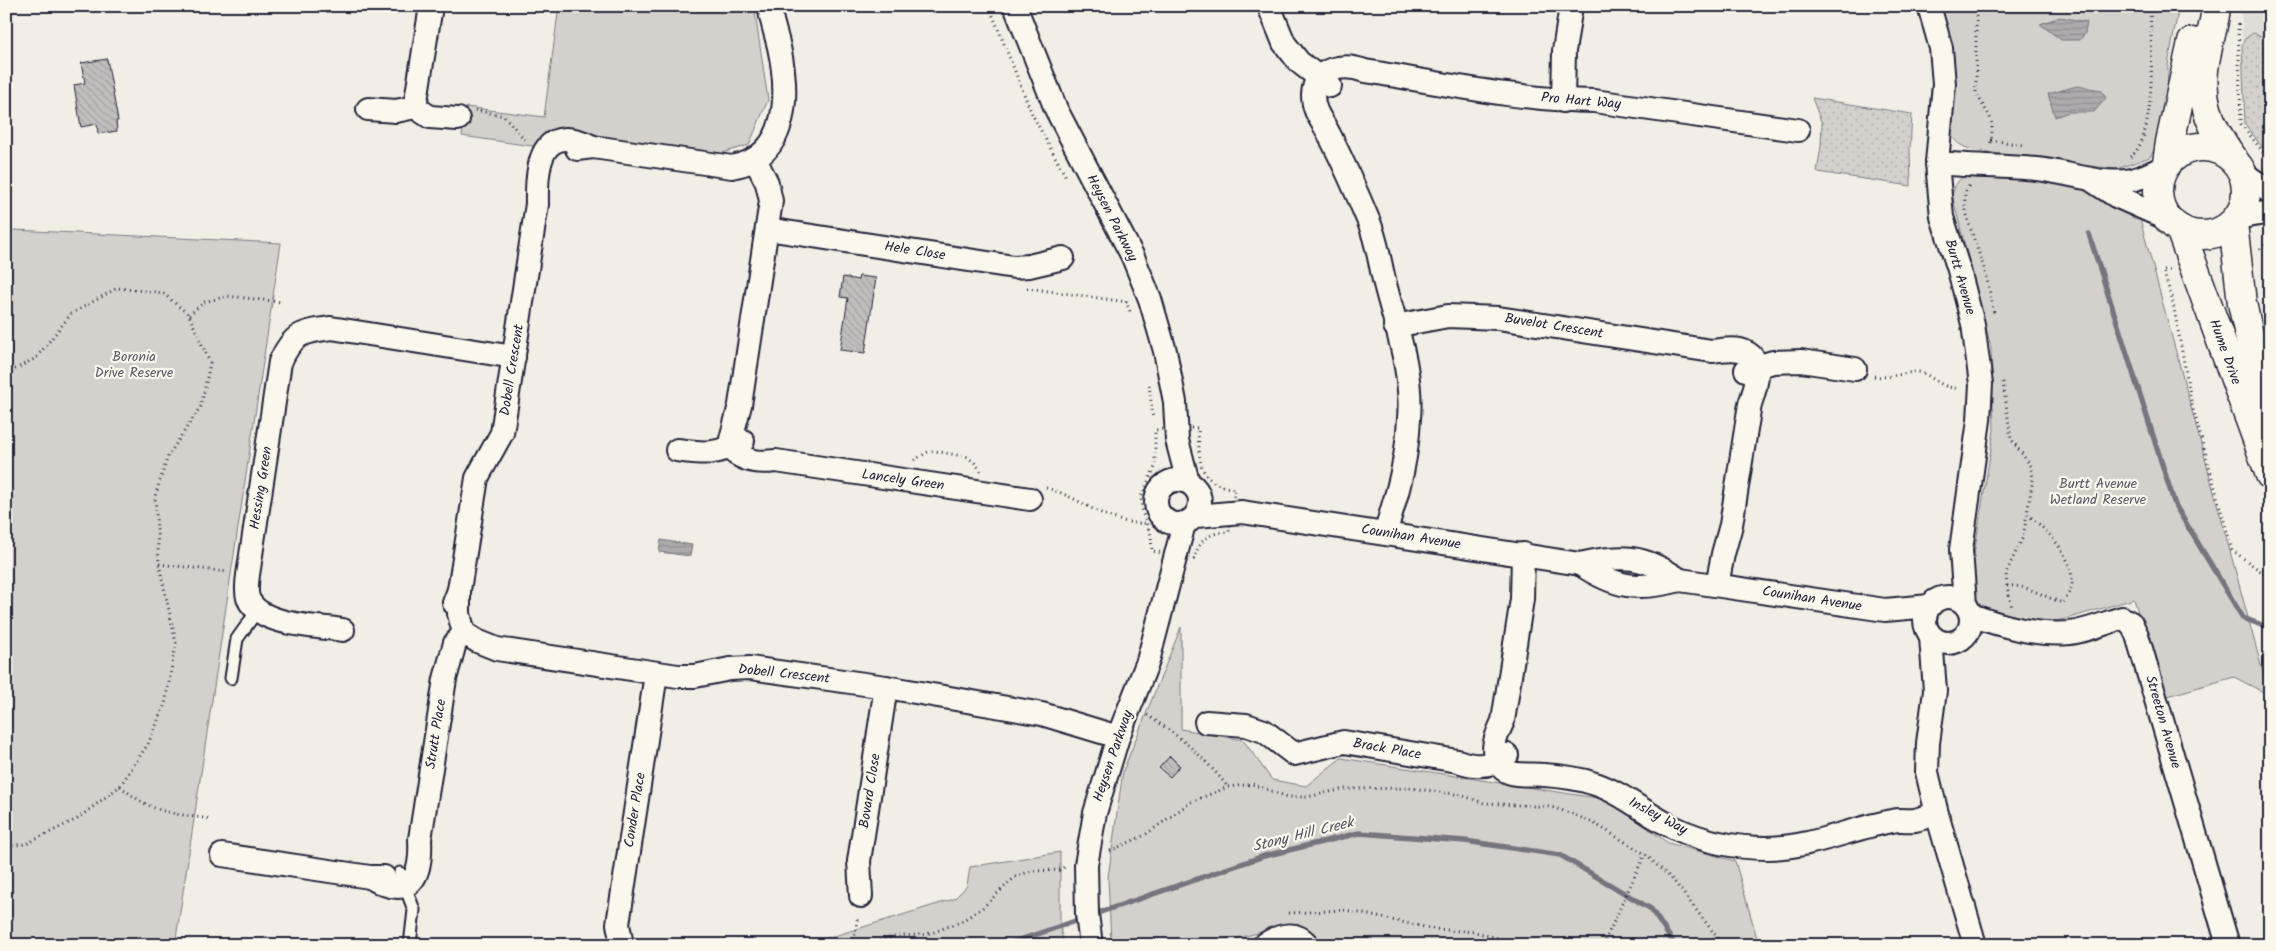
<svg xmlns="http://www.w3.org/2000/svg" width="2276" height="951" font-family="Kalam,sans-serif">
  <defs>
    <pattern id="grass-dots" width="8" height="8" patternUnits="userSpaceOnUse" patternTransform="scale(1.25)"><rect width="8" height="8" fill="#d4d1cc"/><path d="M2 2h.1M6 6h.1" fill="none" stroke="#b6b3b0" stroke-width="1.8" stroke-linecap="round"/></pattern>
    <pattern id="water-rules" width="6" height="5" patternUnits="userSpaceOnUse" patternTransform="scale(1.25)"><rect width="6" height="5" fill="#aeabad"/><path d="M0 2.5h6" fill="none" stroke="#8d8b8e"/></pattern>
    <pattern id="building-back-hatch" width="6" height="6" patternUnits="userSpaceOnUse" patternTransform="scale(1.25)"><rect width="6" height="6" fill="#c2bebe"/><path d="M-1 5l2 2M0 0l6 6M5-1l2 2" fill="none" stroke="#a6a3a4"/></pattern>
  </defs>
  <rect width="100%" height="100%" fill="#f2eee5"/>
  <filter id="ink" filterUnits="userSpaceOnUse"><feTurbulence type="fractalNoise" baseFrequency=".02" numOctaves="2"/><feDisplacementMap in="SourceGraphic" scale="10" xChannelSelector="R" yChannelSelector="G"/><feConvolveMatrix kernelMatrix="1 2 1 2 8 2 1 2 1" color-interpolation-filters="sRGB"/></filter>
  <g filter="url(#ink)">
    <!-- built -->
    <path fill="#e0dcd6" d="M2241 6H2270V160L2245 124Z"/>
    <!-- grass -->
    <g fill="url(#grass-dots)" stroke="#7b7a84">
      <path d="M2253 33 2270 39V158L2245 124 2242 45 2245 39Z"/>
      <path d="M1812 98 1912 114 1910 150 1911 186 1817 172 1821 146 1822 124Z"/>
    </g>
    <!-- green -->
    <g fill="#d4d1cc" stroke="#7b7a84">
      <path d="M559 6H754L768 100 749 145 712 156 539 147 462 136 466 107 544 117Z"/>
      <path d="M1940 6H2179L2168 65 2167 108 2161 138 2150 157 2117 169 2062 163 1973 150C1962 147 1953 142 1950 131 1951 86 1957 49 1940 6Z"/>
      <path d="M1978 171 2083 189 2140 219 2269 695 2234 677 2164 697 2134 599 2066 619 2047 622 1994 612 1981 606 1974 596 1971 573 1994 430 1991 347 1952 195C1956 180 1962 175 1978 171Z"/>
      <path d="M14 230 281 243 175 945H6V235Z"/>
      <path d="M1181 627V729L1243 740 1272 780 1306 786 1341 758 1609 800 1668 843 1735 861 1759 945H1323L1298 923 1238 938 1180 945H1116L1111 942 1108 877 1123 771Z"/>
      <path d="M1060 852V926L1064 945H805L954 899 967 886 970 867Z"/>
    </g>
    <!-- water -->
    <g fill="url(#water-rules)" stroke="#76747f">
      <path d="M2060 17 2087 22 2085 33 2080 40H2061L2040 24Z"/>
      <path d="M2077 86 2101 90 2106 98 2094 112H2069L2055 117 2048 94Z"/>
      <path d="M661 540 692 545 690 556 659 552Z"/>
    </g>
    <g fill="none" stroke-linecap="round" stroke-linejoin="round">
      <!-- stream -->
      <g stroke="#76747f" stroke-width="5.5">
        <path d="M2089 234 2175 505 2243 618 2270 628"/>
        <path d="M1092 915 1264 856 1359 833 1465 841 1560 855 1651 909 1675 945"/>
        <path d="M1005 945 1084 918"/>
      </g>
    </g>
    <!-- building -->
    <g fill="url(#building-back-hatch)" stroke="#22223b">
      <path d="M107 59 118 121H116L117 131 98 134 97 124 81 127 74 85 85 83 81 63Z"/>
      <path d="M859 276 876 278 865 353 840 350 848 298 840 297 843 277 858 280Z"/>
      <path d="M1170 756 1180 766 1170 777 1159 768Z"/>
    </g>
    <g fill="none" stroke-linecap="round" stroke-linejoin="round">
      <defs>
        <g id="service">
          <path d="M231 678 237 639 257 611"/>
          <path d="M400 873 414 910 410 945"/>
        </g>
        <g id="minor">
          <path d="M1015 6 1056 109 1133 257 1150 299 1165 351 1175 402 1177 440 1188 482"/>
          <path d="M1269 6 1284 43 1299 62 1330 86"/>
          <path d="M1929 6 1941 48 1944 84 1937 163 1942 217 1959 270 1973 324 1981 384 1979 420 1961 550 1965 604"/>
          <path d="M1563 101 1564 51 1571 6"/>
          <path d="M415 107 431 6"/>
          <path d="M368 109 396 111 415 107 430 117 458 119"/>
          <path d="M577 149 593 147 732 167C790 157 789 93 779 47 776 34 771 20 769 6"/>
          <path d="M755 159 767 183 771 201 740 405 731 439 736 454C749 462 760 463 776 461L1030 499"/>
          <path d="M1937 163C1970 166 2004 166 2037 169 2068 172 2100 186 2132 180 2143 177 2154 172 2164 167"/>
          <path d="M2243 173 2270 192"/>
          <path d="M2093 181 2116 196 2168 219"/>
          <path d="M2237 218 2270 212"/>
          <path d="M767 229 1014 267 1029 266 1063 258"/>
          <path d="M1395 326 1448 316 1498 318 1712 351C1721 350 1731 348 1740 350 1766 356 1756 387 1750 404L1731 525 1723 554 1717 585"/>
          <path d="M1746 370 1773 362 1801 361 1855 369"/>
          <path d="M677 450C706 454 717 455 743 441"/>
          <circle cx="1178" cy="502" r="22"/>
          <path d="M1196 516 1242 512 1580 564C1621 554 1644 555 1680 580"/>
          <path d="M1386 533C1389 518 1394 504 1398 489 1404 467 1408 441 1409 418 1413 373 1396 327 1385 284 1380 264 1377 241 1369 222 1357 193 1344 164 1330 136 1323 121 1313 113 1313 95 1314 67 1344 63 1365 71 1441 83 1518 100 1594 101L1798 130"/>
          <path d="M1523 554 1522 599 1503 721C1496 736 1488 753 1501 767 1511 778 1530 773 1544 775 1560 776 1577 778 1592 783 1623 792 1646 815 1675 828 1703 841 1736 848 1767 848 1813 847 1849 829 1892 821 1900 819 1907 821 1915 820 1922 818 1930 816 1937 814"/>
          <path d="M1580 564C1616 588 1638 591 1680 580L1885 610 1930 606"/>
          <path d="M459 590V614L464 633 477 641 497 649 678 676H695L730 669 750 668 886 687 1042 714 1118 737"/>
          <circle cx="1948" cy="620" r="23"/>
          <path d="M454 603 459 590 477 478 502 433 537 204C536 164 541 121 593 147"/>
          <path d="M1971 615C2002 626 2036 636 2070 633 2087 631 2105 623 2122 618L2131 623 2137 635 2228 945"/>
          <path d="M343 630C317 626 259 626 248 598 246 591 247 582 248 575L280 362C293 334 301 332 331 328L514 357"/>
          <path d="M1931 637 1935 691 1928 743 1927 772 1937 814 1975 945"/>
          <path d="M1206 722 1246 725 1264 731 1294 754 1344 742 1458 761C1476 768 1492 767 1507 755"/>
          <path d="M222 855 370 877H384"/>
          <path d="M370 877C410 901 422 878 420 839L445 679 455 643 464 633"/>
          <path d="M861 896 859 861 886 687"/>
          <path d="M622 945 618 924 656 674"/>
          <path d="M1091 945 1087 914 1086 865 1095 813 1118 737 1148 661 1184 524"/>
          <path d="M1264 945C1279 935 1295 930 1308 945"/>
        </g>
        <g id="tertiary">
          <path d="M2216 6C2215 22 2210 37 2207 52 2197 95 2208 124 2233 158"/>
          <circle cx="2202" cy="191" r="44"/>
          <path d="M2167 163 2170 142 2192 42"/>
          <path d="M2233 223 2242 303 2270 430"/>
          <path d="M2180 229 2270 475"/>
        </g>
      </defs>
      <!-- service casing -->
      <use href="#service" stroke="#22223b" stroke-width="15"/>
      <!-- minor casing -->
      <use href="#minor" stroke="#22223b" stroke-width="26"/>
      <!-- tertiary casing -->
      <use href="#tertiary" stroke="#22223b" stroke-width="31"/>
      <!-- path -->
      <g stroke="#22223b" stroke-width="3" stroke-dasharray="1 4" stroke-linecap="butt">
        <path d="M989 6 1032 114 1066 177"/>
        <path d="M1976 6V92C1988 118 1996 114 1990 147"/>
        <path d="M2158 6 2193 9"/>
        <path d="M2238 24 2241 124 2270 161"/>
        <path d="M475 110 504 116 527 142"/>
        <path d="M1991 140 2023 145"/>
        <path d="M2130 157C2158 139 2151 38 2150 6"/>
        <path d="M1969 186C1955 200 1981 254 1985 272 1989 285 1991 300 1994 314"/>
        <path d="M2260 249 2270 238"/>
        <path d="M2170 270H2163L2172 298 2192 405 2232 550 2270 578"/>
        <path d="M1027 288 1127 302"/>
        <path d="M1126 301 1131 314"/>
        <path d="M189 315 204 302 227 296 282 302"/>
        <path d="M6 374 36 358 71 314 117 288 163 293 189 315 210 363 201 406 168 456 155 496 159 564 176 643 165 704 148 744 120 786 77 819 26 844 6 846"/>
        <path d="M1874 376C1889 379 1904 372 1918 372 1931 373 1939 389 1959 388"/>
        <path d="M2003 382 2011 439 2031 466 2033 479 2023 537 2006 573 2007 586 2012 608"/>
        <path d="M1149 385 1153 419"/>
        <path d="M1176 428H1198C1200 461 1196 483 1235 489L1229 532C1209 532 1199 540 1194 559L1152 551 1151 535 1143 514 1141 497 1155 467V430Z"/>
        <path d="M914 460 928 452 935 451 967 457 974 462 981 471"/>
        <path d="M1046 488C1082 497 1107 526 1147 523"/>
        <path d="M159 564 228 572"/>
        <path d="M2007 586C2026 584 2044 597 2063 603 2066 598 2071 591 2072 585 2074 556 2048 531 2027 514"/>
        <path d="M1147 715C1182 738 1201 754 1228 787"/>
        <path d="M120 786C154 814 169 813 211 819"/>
        <path d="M1110 851 1145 835 1191 802 1228 787 1252 784 1288 797H1307L1344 789 1411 788 1461 795 1484 803 1551 807 1573 814 1597 825 1645 854 1674 881 1723 945"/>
        <path d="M1289 913 1345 910 1434 929 1475 932 1524 945"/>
        <path d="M853 945 858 916"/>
        <path d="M865 945 898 936 922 935 934 932 960 922 981 909 1015 877 1031 871 1061 870 1066 865"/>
        <path d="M1603 945 1645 854"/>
      </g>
      <!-- service -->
      <use href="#service" stroke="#fbf7ec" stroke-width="11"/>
      <!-- minor -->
      <use href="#minor" stroke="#fbf7ec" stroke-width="22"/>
      <!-- tertiary -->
      <use href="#tertiary" stroke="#fbf7ec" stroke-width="28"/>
    </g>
  </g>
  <g text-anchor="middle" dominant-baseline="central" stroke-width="4.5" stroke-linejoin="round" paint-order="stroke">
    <!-- street labels -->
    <g font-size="14" fill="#22223b" stroke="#fbf7ec">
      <text transform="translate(1581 101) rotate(5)">Pro Hart Way</text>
      <text transform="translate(1112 218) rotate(63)">Heysen Parkway</text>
      <text transform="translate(915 251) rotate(9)">Hele Close</text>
      <text transform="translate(1960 277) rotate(74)">Burtt Avenue</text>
      <text transform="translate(1554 326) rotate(9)">Buvelot Crescent</text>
      <text transform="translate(2225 352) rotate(70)">Hume Drive</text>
      <text transform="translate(512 370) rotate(-81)">Dobell Crescent</text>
      <text transform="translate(903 480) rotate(8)">Lancely Green</text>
      <text transform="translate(261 488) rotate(-81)">Hessing Green</text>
      <text transform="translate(1411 537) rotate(9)">Counihan Avenue</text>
      <text transform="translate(1812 599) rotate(9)">Counihan Avenue</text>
      <text transform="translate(784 674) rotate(6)">Dobell Crescent</text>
      <text transform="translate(2163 722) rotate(74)">Streeton Avenue</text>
      <text transform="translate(436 734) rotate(-81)">Strutt Place</text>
      <text transform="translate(1387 749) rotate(10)">Brack Place</text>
      <text transform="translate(1113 756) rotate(-71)">Heysen Parkway</text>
      <text transform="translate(870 791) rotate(-81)">Bovard Close</text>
      <text transform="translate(635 810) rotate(-81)">Conder Place</text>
      <text transform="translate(1658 816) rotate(28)">Insley Way</text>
    </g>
    <!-- park labels -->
    <g font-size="14" fill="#575766" stroke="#fbf7ec">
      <text x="134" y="357">Boronia<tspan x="134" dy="16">Drive Reserve</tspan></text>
      <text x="2098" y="484">Burtt Avenue<tspan x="2098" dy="16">Wetland Reserve</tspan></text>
    </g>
    <!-- water labels -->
    <g font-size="15" font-style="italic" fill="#535263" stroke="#fbf7ec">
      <text transform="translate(1303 835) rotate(-14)">Stony Hill Creek</text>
    </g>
  </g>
  <!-- margin -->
  <rect width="2276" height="951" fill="none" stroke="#fbf7ec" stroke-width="25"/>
  <rect x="12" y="12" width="2251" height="926" fill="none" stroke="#22223b" stroke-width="2" filter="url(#ink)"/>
</svg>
